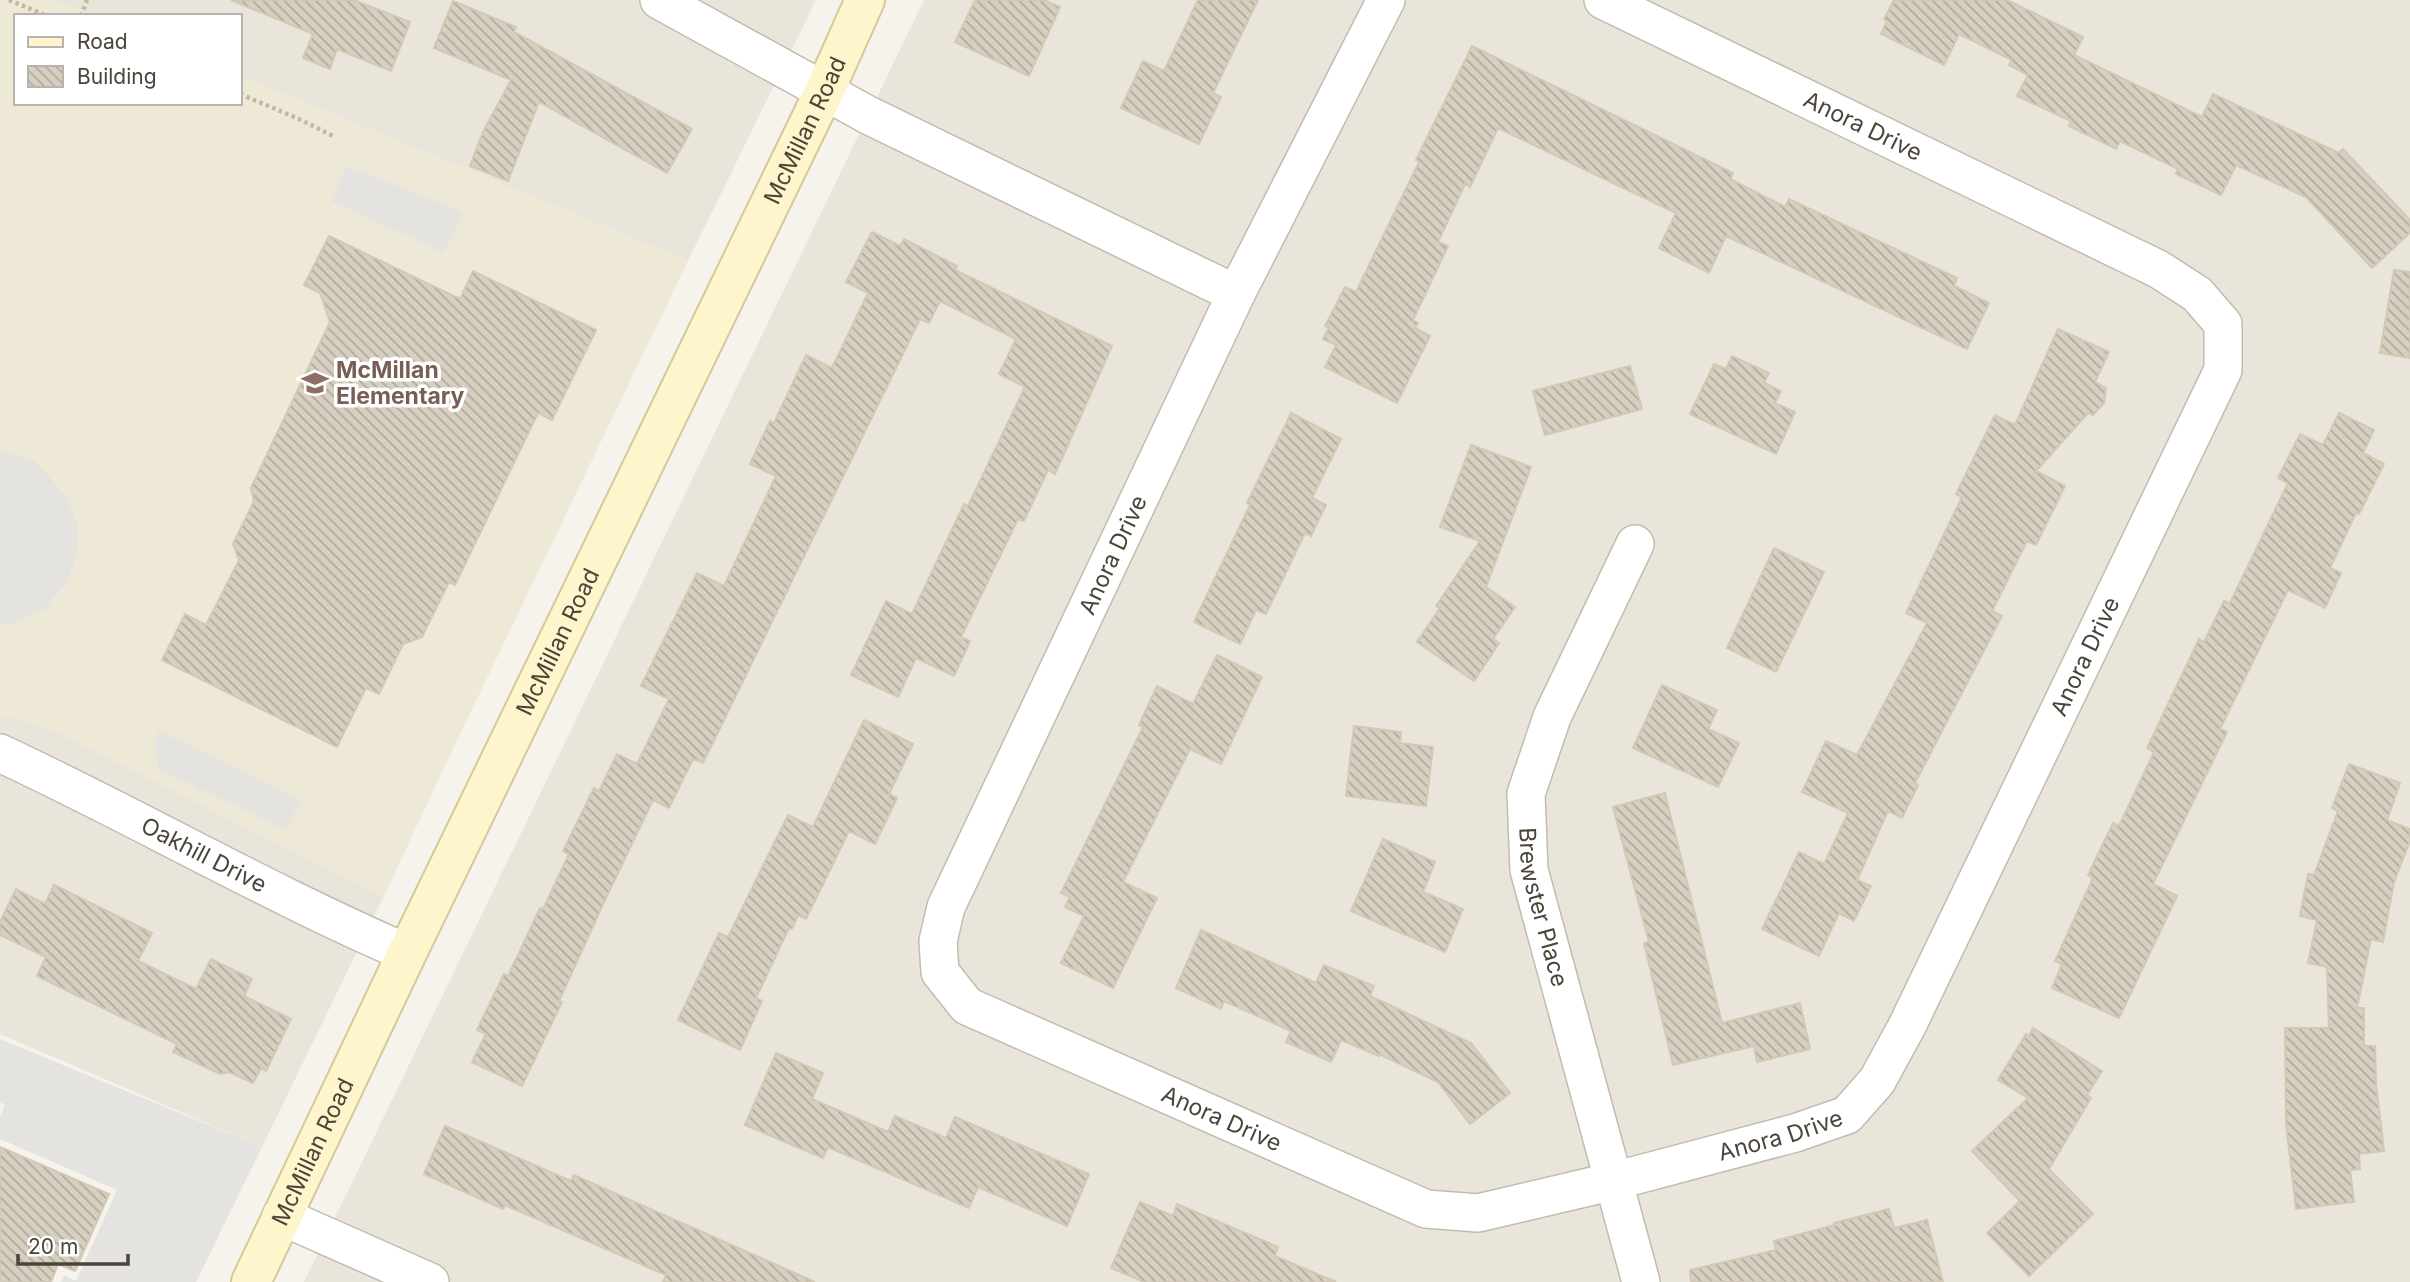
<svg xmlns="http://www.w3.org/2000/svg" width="2410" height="1282" font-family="Inter,sans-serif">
  <defs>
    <pattern id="building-back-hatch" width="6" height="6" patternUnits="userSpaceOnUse" patternTransform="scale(1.75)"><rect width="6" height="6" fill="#d7d0c1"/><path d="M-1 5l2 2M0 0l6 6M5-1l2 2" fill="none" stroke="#b0aa9e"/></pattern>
  </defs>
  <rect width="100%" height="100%" fill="#f6f3ec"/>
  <!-- residential -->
  <g fill="#eae5da">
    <path d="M53 0H816L688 261 240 76V16H92Z"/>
    <path d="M924 0H2410V1282H304Z"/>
    <path d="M0 714 54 730 384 896 262 1147 0 1034Z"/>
  </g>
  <!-- education -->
  <path fill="#eee9d6" d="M0 0H53L92 16H16V103H240V76L688 261 452 751 384 896 54 730 0 714Z"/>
  <!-- parking -->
  <g fill="#e5e3e0">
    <path d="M347 166 463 212 444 253 331 201Z"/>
    <path d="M0 450 36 462 66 496 77 522V553L68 581 44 609 13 624H0Z"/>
    <path d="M156 729 301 800 286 831 157 768Z"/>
    <path d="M0 1039 262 1147 196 1282H61L64 1275 76 1281 117 1190 0 1139V1117L5 1105 0 1102Z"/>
  </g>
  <!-- building -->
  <g fill="url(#building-back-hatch)" stroke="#d2c8b4" stroke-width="2">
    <path d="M231 0H354L410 22 391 71 337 49 330 69 303 58 313 34Z"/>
    <path d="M975 0H1044L1060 7 1029 76 955 42Z"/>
    <path d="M1198 0H1258L1213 93 1221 97 1199 144 1121 108 1143 61 1164 71Z"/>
    <path d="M1894 0H2007L2083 37 2074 55 2202 117 2213 94 2339 153 2343 149 2410 220V233L2372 268 2306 197 2236 165 2221 195 2176 174 2178 169 2120 141 2116 149 2069 126 2071 121 2017 96 2028 75 2009 65 2012 60 1959 34 1944 65 1881 34 1887 21 1884 19Z"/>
    <path d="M453 1 516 27 514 32 692 129 667 173 539 102 508 181 470 166 483 132 511 80 434 48Z"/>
    <path d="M1472 46 1733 173 1730 179 1785 207 1789 199 1957 278 1954 286 1989 303 1967 349 1726 236 1709 273 1659 248 1676 213 1498 128 1470 187 1465 184 1438 242 1448 246 1413 320 1418 323 1415 328 1430 336 1397 403 1325 367 1336 345 1323 339 1329 328 1325 326 1345 287 1356 292 1419 162 1416 160Z"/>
    <path d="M872 232 900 246 904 239 957 266 955 270 1112 346 1055 474 1048 470 1024 521 1018 519 961 637 970 641 954 676 916 658 898 697 851 675 886 601 912 614 964 504 968 506 1025 387 999 374 1016 339 940 301 929 323 920 319 703 763 693 759 669 808 653 800 605 900 559 1001 562 1002 522 1086 472 1062 486 1034 477 1030 504 974 508 976 540 908 543 909 569 854 563 851 594 788 599 791 617 754 637 764 669 699 641 686 697 573 724 586 776 476 750 464 770 421 774 423 806 355 832 368 868 293 846 282Z"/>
    <path d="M329 236 460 299 473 271 596 330 552 420 538 413 455 585 449 582 422 637 403 644 379 694 366 688 337 747 162 660 185 614 206 625 239 560 233 544 254 501 251 488 330 322 320 293 304 285Z"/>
    <path d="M2394 270 2410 272V358L2380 353Z"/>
    <path d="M2058 329 2109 352 2095 382 2106 388 2104 403 2093 415 2088 413 2036 471 2065 486 2036 545 2027 541 1992 611 2002 616 1915 783 1918 785 1902 818 1888 811 1857 880 1871 886 1854 921 1839 913 1819 956 1762 929 1799 852 1824 864 1848 813 1802 792 1826 741 1857 755 1927 623 1906 613 1962 497 1956 494 1995 415 2015 425Z"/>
    <path d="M1732 356 1769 373 1764 383 1781 391 1775 403 1795 412 1776 454 1690 414 1714 364 1726 369Z"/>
    <path d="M1630 366 1642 409 1545 435 1533 391Z"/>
    <path d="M1291 413 1341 439 1312 498 1326 505 1311 536 1305 533 1266 614 1256 610 1240 644 1194 622 1250 505 1247 503Z"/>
    <path d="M2339 413 2374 430 2363 453 2384 464 2359 514 2356 513 2330 568 2341 573 2325 608 2288 590 2220 729 2227 732 2153 884 2177 896 2119 1018 2052 988 2062 964 2055 961 2093 878 2088 875 2113 823 2119 826 2154 752 2147 748 2199 639 2204 642 2224 601 2230 603 2288 483 2278 478 2300 434 2323 445Z"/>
    <path d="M1471 445 1531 467 1486 587 1515 607 1493 639 1499 643 1474 681 1417 642 1440 608 1436 606 1480 541 1440 527Z"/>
    <path d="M1774 548 1824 572 1776 672 1727 648Z"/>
    <path d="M1217 655 1262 677 1221 764 1190 749 1123 882 1157 898 1113 988 1061 963 1084 916 1065 907 1070 897 1061 893 1143 727 1139 725 1157 686 1193 704Z"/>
    <path d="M1662 685 1717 710 1708 729 1739 743 1718 787 1633 748Z"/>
    <path d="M864 720 913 744 889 794 897 798 875 844 849 831 806 919 798 915 792 929 789 928 756 998 762 1001 740 1050 678 1020 719 933 728 937 788 815 813 827Z"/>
    <path d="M1354 726 1401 732 1400 743 1433 747 1426 806 1346 796Z"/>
    <path d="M2349 764 2400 783 2387 820 2410 829V841L2394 882 2383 942 2371 939 2357 1008H2364V1046H2375L2376 1084 2384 1151 2359 1154 2360 1169 2350 1170 2354 1202 2296 1209 2286 1124 2285 1028H2329L2327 967 2308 963 2317 920 2300 916 2308 874 2314 875 2338 811 2332 808Z"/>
    <path d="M1665 793 1722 1023 1800 1003 1810 1049 1757 1062 1754 1046 1673 1065 1644 943 1649 942 1613 807Z"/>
    <path d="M1383 839 1435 862 1423 892 1463 909 1445 952 1351 911Z"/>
    <path d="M54 885 152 933 138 961 196 989 211 959 252 979 244 996 291 1019 266 1071 261 1068 253 1083 229 1072 220 1074 173 1052 177 1044 37 976 46 957 0 935V922L16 889 45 904Z"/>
    <path d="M1201 930 1316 983 1324 965 1374 986 1370 996 1471 1043 1510 1093 1470 1124 1438 1082 1379 1054V1056L1341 1040 1331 1062 1286 1042 1291 1031 1224 1001 1221 1009 1176 988Z"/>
    <path d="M2033 1028 2102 1071 2087 1095 2091 1098 2049 1169 2093 1214 2029 1276 1987 1233 2020 1201 1972 1151 2028 1098 1998 1080 2026 1034 2029 1036Z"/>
    <path d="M776 1053 823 1073 812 1099 888 1132 895 1116 946 1138 955 1117 1089 1174 1067 1226 978 1187 969 1208 828 1147 823 1158 745 1125Z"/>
    <path d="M445 1126 571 1181 574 1175 815 1282H663L666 1275 505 1205 503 1209 424 1174Z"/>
    <path d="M0 1147 109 1194 75 1271 58 1264 51 1282H0Z"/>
    <path d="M1140 1202 1173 1216 1177 1204 1278 1247 1275 1256 1336 1282H1144L1111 1268Z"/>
    <path d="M1889 1209 1894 1228 1927 1220 1943 1282H1691L1690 1270 1776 1250 1774 1241 1835 1225 1834 1223Z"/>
  </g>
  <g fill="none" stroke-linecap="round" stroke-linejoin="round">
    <defs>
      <g id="street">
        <path d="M659 0 868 115 1236 294"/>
        <path id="s1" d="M1386 0 1236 294 946 907 938 941 940 972 967 1006 1426 1209 1478 1213 1614 1181 1795 1133 1847 1115 1877 1081 1907 1026 2223 370V324L2197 294 2158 269 1603 0"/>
        <path id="s2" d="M1635 544 1552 717 1526 794 1529 870 1641 1282"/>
        <path id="s3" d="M0 753C137 817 268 893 407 953"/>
        <path d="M281 1216 430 1282"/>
      </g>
      <g id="secondary">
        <path id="s4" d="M251 1282 407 953 824 92 865 0"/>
      </g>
    </defs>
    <!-- street casing -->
    <use href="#street" stroke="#c1bcae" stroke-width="40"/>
    <!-- secondary casing -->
    <use href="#secondary" stroke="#d5c89b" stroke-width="42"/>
    <!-- path -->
    <g stroke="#c3b89f" stroke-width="4.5" stroke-dasharray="3.5 3.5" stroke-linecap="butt">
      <path d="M9 0 47 16"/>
      <path d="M81 16 87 0"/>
      <path d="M240 94 299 119 333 136"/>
    </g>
    <!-- street -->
    <use href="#street" stroke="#fff" stroke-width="37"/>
    <!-- secondary -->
    <use href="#secondary" stroke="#fef5cd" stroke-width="38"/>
  </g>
  <!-- icons -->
  <defs>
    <symbol id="school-bare" viewBox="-9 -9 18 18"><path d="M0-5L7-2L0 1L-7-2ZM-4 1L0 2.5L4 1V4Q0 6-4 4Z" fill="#8d6e63" stroke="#fff" stroke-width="2.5" paint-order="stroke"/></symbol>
  </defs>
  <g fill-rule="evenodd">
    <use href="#school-bare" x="296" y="364" width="38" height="38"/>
  </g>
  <g text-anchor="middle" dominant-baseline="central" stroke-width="7" stroke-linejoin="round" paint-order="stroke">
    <!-- street labels -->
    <g font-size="23" fill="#4a4439" stroke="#fff">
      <text transform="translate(1863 126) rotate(26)">Anora Drive</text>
      <text stroke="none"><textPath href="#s4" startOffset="1278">McMillan Road</textPath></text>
      <text transform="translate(1113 555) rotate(-65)">Anora Drive</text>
      <text stroke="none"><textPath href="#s4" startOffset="710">McMillan Road</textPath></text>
      <text stroke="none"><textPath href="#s1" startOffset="2572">Anora Drive</textPath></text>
      <text stroke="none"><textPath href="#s3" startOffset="228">Oakhill Drive</textPath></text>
      <text stroke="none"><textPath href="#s2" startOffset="388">Brewster Place</textPath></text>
      <text stroke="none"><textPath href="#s1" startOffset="1396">Anora Drive</textPath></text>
      <text stroke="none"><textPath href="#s1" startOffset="1984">Anora Drive</textPath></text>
      <text stroke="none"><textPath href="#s4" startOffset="144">McMillan Road</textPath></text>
    </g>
    <!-- education labels -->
    <g font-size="23" font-weight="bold" fill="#785e54" stroke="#fff" text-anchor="start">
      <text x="336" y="370">McMillan<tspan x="336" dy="26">Elementary</tspan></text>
    </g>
  </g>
  <!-- legend -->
  <rect x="14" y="14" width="228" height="91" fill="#ffffff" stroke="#b7b4b0" stroke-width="2"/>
  <rect x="28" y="37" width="35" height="10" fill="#fef5cd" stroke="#b7b4b0" stroke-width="2"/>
  <text x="77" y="49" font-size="21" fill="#4a4439">Road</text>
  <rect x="28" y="66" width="35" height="21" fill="url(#building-back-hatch)" stroke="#b7b4b0" stroke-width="2"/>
  <text x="77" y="84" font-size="21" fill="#4a4439">Building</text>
  <!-- scale -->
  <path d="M18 1254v10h110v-10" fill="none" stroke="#4a4439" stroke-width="3.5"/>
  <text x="28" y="1254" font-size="21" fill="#4a4439" stroke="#ffffff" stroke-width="5" paint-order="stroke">20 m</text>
</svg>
